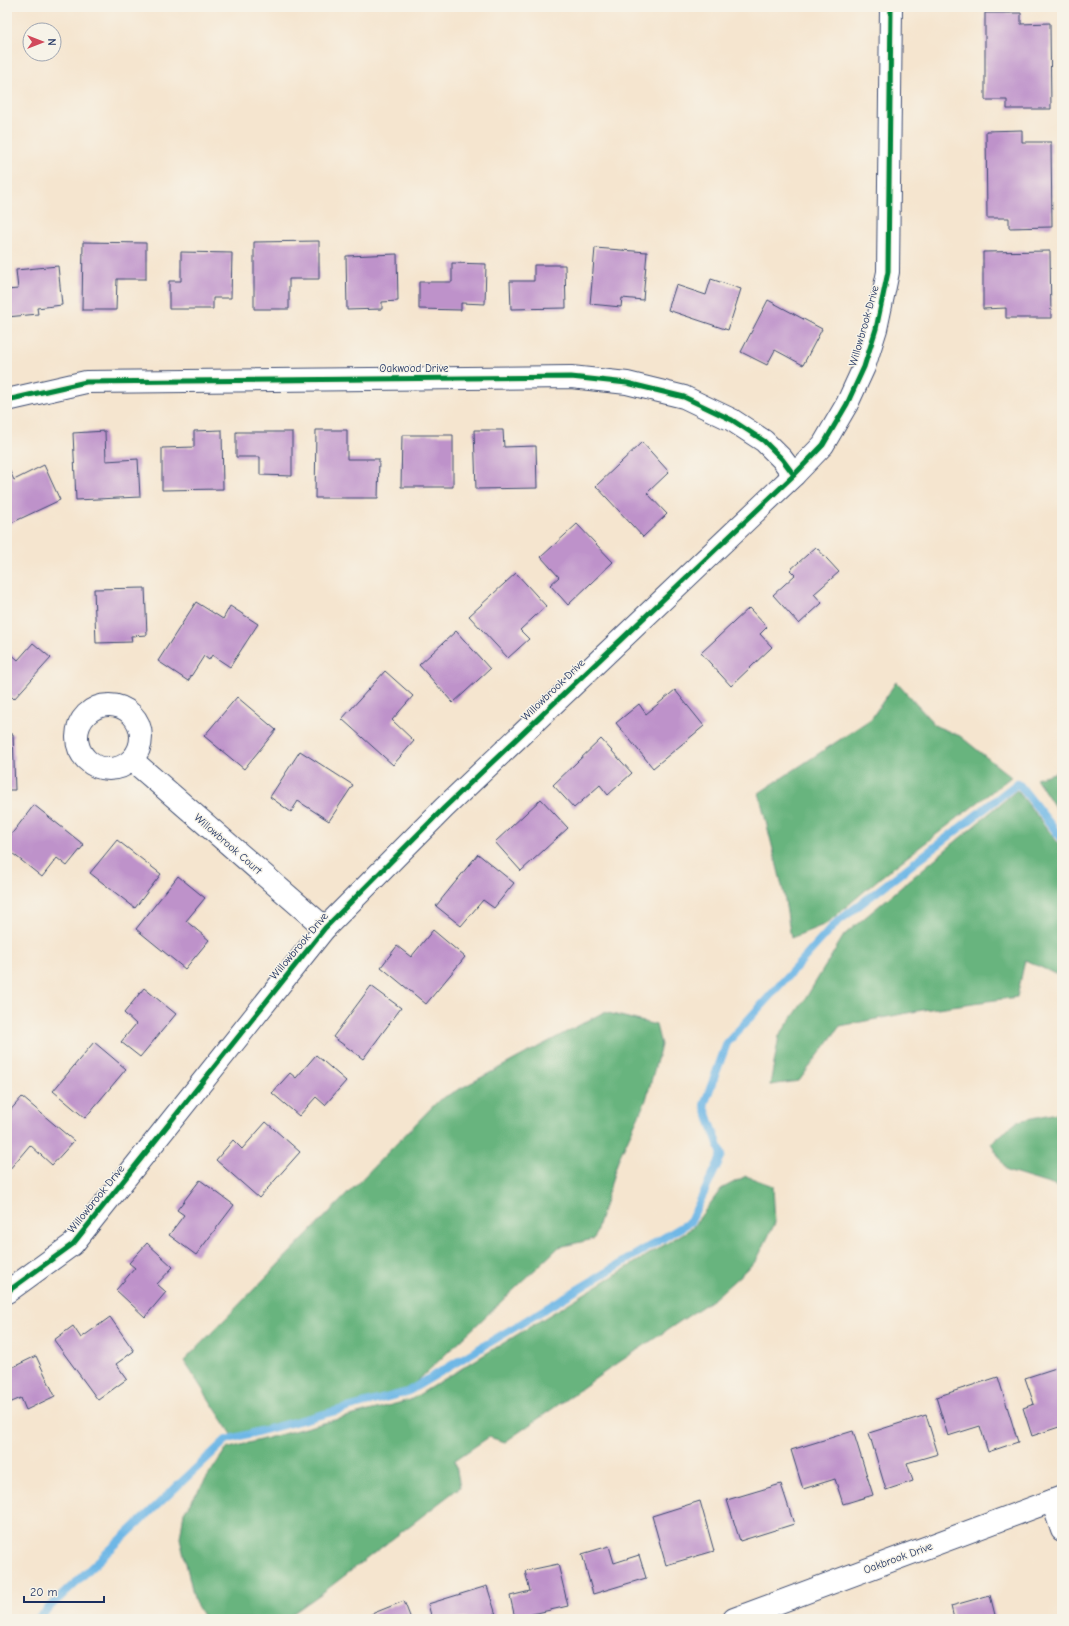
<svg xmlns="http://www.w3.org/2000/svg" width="1069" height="1626" font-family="'Comic Neue',sans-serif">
  <rect width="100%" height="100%" fill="#f7f3e8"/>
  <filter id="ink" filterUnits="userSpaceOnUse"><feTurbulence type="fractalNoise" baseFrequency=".025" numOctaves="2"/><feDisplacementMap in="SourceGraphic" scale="8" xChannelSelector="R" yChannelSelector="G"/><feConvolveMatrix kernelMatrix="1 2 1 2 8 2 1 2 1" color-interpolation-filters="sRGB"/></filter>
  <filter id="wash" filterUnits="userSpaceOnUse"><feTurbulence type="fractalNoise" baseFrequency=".012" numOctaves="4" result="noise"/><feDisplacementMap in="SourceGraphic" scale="16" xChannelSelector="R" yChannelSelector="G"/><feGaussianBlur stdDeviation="0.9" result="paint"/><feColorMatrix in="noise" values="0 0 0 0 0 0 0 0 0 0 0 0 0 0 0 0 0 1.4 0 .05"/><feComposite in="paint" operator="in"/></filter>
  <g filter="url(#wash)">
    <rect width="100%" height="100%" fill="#f5e5cf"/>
    <!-- forest -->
    <g fill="#67b47e" stroke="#41726e">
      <path d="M896 682 936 726 960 736 1011 777 881 877 826 924 791 938 784 894 759 793 871 719Z"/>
      <path d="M1062 771V818L1036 778Z"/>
      <path d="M1017 790 1062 848V977L1025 960 1017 997 923 1010 840 1026 799 1081 770 1085 779 1036 804 1001 844 935Z"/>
      <path d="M604 1012 656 1025 661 1045 646 1100 618 1160 594 1239 559 1247 410 1388 233 1436 184 1361 439 1100Z"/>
      <path d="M1062 1112V1188L1007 1171 991 1143 1018 1121Z"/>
      <path d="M746 1176 773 1186 775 1223 756 1261 715 1298 612 1367 505 1442 489 1437 455 1460 460 1487 322 1593 285 1619H205L195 1602 180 1538 184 1512 226 1449 410 1400 692 1228 721 1189Z"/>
    </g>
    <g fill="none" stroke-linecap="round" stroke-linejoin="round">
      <!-- stream -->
      <path stroke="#6eb7e6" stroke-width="8" d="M37 1619 226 1440 407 1392 690 1222 722 1155 704 1105 727 1043 836 923 1018 783 1062 839"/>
    </g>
    <g id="blocks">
      <!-- building -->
      <g fill="#be92ca">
        <path d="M985 13H1021V24L1050 23 1051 109H1007V100H985Z"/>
        <path d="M1022 130V142H1051L1052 227 1009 228V218H987L986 131Z"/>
        <path d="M319 241V279H289V309H254V242Z"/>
        <path d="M83 242 146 243V279H117L116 310H82Z"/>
        <path d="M595 248 647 252 643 300 622 298 621 307 590 304Z"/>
        <path d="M1050 251 1051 318H1006V308L983 309V252Z"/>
        <path d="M181 252 232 253 231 298H213V309H169V281H181Z"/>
        <path d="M397 254 398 301 382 302V309L347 310 346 256Z"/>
        <path d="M452 263 486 264 485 304 461 303V310L419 309V282H452Z"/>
        <path d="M534 265H565L566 308 511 309 510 281H534Z"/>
        <path d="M58 266 62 305 37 308 38 314 7 317V290L18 289 16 270Z"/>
        <path d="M711 279 741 289 728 330 668 310 676 285 706 295Z"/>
        <path d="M768 300 822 329 803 365 775 350 767 365 741 352Z"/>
        <path d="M222 430 223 489 162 490V448L194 447V431Z"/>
        <path d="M316 430H347V459H379L378 498H315Z"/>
        <path d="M474 430H503L504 447 536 446 537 488 476 489Z"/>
        <path d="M105 431 106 461 138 459 140 497 76 500 73 433Z"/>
        <path d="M236 432H292V476L260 475V457H236Z"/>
        <path d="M402 435H453V487H401Z"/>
        <path d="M642 442 669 472 647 493 667 514 643 537 596 486Z"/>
        <path d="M7 465 14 480 44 465 60 500 7 525Z"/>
        <path d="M577 524 613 562 568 605 550 585 559 577 541 557Z"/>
        <path d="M816 547 839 572 814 594 822 603 799 624 773 595 795 575 790 570Z"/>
        <path d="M516 573 546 606 520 630 529 639 508 658 469 616Z"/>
        <path d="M145 588 147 635 131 636 132 642 96 643 94 589Z"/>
        <path d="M196 602 223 619 230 606 258 624 230 667 212 655 209 660 204 656 188 681 158 661Z"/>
        <path d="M749 608 767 627 760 634 772 647 731 686 701 653Z"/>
        <path d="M456 631 490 669 453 703 419 665Z"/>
        <path d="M33 643 51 658 14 699 7 692V650L18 660Z"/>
        <path d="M385 671 413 696 392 720 414 741 393 765 342 719Z"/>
        <path d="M675 690 704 726 653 768 616 723 639 704 646 714Z"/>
        <path d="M237 697 276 730 244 769 204 736Z"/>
        <path d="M7 734H13L15 790H7Z"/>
        <path d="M601 739 632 773 608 795 600 785 574 808 553 785Z"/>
        <path d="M300 751 353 785 329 821 298 801 291 812 270 797Z"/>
        <path d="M541 799 568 828 521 871 495 842Z"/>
        <path d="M34 805 84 845 67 866 57 858 42 877 7 849V840Z"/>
        <path d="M117 840 161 874 135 908 90 873Z"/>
        <path d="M478 854 514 883 494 908 483 900 461 926 436 906Z"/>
        <path d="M178 876 205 898 186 921 209 940 185 969 136 929Z"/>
        <path d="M433 930 465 957 426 1004 381 967 397 946 411 957Z"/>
        <path d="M371 986 401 1008 363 1059 333 1037Z"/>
        <path d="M144 988 176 1014 140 1057 121 1042 136 1024 124 1013Z"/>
        <path d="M94 1042 126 1069 85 1118 53 1091Z"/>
        <path d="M316 1055 346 1081 325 1105 316 1097 299 1116 272 1093 290 1073 296 1078Z"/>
        <path d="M22 1097 74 1141 52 1165 30 1145 9 1170 7 1168V1114Z"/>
        <path d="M266 1122 300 1152 259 1198 216 1160 233 1140 242 1149Z"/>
        <path d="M200 1180 234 1205 196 1255 169 1235 184 1215 177 1210Z"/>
        <path d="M147 1243 173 1267 157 1284 166 1292 145 1317 116 1290 135 1268 129 1263Z"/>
        <path d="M110 1317 134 1351 116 1364 127 1379 98 1400 54 1340 73 1326 81 1338Z"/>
        <path d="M36 1356 55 1396 26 1410 21 1398 7 1404V1370Z"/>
        <path d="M1062 1366V1426L1032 1436 1023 1408 1034 1404 1025 1378Z"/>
        <path d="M998 1377 1018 1442 988 1452 980 1426 948 1436 936 1397Z"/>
        <path d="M926 1415 938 1454 907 1463 913 1481 886 1490 869 1433Z"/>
        <path d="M853 1431 873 1495 843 1504 835 1479 803 1489 791 1450Z"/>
        <path d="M781 1484 794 1524 740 1541 727 1500Z"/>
        <path d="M700 1501 714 1551 666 1565 652 1516Z"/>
        <path d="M609 1546 614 1563 639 1555 646 1578 593 1594 582 1554Z"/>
        <path d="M558 1564 568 1606 515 1618 510 1596 530 1591 525 1571Z"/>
        <path d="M487 1586 497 1618 432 1619 428 1604Z"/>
        <path d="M990 1595 996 1619H954L951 1606Z"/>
        <path d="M404 1601 411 1619H359Z"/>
      </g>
    </g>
  </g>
  <g filter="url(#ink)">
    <use href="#blocks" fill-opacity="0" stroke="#3c4a6f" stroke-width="1"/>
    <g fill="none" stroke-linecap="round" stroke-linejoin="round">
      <defs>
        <g id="minor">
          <path d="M7 400 86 382 571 377 627 383 684 397 732 420 764 441 782 459 794 475"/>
          <circle cx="109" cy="737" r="32"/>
          <path d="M132 760 325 928"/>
          <path d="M7 1292 73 1244 325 928 444 808 794 475 823 445 847 404 864 367 876 329 888 272 891 7"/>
          <path d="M1052 1501 1062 1530"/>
          <path d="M734 1619 1062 1497"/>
        </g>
      </defs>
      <!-- minor casing -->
      <use href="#minor" stroke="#3c4a6f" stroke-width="24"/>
      <!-- minor -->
      <use href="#minor" stroke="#fff" stroke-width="22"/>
      <defs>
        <g id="cycleway">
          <path d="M7 400 86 382 571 377 627 383 684 397 732 420 764 441 782 459 794 475"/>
          <path d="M7 1292 73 1244 325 928 444 808 794 475 823 445 847 404 864 367 876 329 888 272 891 7"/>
        </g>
      </defs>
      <!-- cycleway casing -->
      <use href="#cycleway" stroke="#f7f3e8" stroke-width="8"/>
      <!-- cycleway -->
      <use href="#cycleway" stroke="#00873e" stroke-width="5"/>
    </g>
  </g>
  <g text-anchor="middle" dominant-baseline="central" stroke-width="3" stroke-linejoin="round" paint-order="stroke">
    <!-- street labels -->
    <g font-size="11" fill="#1b2f5e" stroke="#f7f3e8">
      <text transform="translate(864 326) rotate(-74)">Willowbrook Drive</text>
      <text x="414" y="368">Oakwood Drive</text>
      <text transform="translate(553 690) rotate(-44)">Willowbrook Drive</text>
      <text transform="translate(228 844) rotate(41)">Willowbrook Court</text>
      <text transform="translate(299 946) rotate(-50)">Willowbrook Drive</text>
      <text transform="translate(96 1199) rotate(-51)">Willowbrook Drive</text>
      <text transform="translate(898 1558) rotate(-20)">Oakbrook Drive</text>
    </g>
  </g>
  <!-- margin -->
  <rect width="1069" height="1626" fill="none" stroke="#f7f3e8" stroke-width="24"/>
  <!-- north arrow -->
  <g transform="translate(42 42) rotate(90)"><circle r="19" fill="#f7f3e8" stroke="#9fa5b1"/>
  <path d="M0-3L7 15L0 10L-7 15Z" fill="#d1495b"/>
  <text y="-6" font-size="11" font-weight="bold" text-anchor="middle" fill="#1b2f5e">N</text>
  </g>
  <!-- scale -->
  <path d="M24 1596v6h80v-6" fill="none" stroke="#1b2f5e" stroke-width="2"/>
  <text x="30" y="1596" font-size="12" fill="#1b2f5e" stroke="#f7f3e8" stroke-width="3" paint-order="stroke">20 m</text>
</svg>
